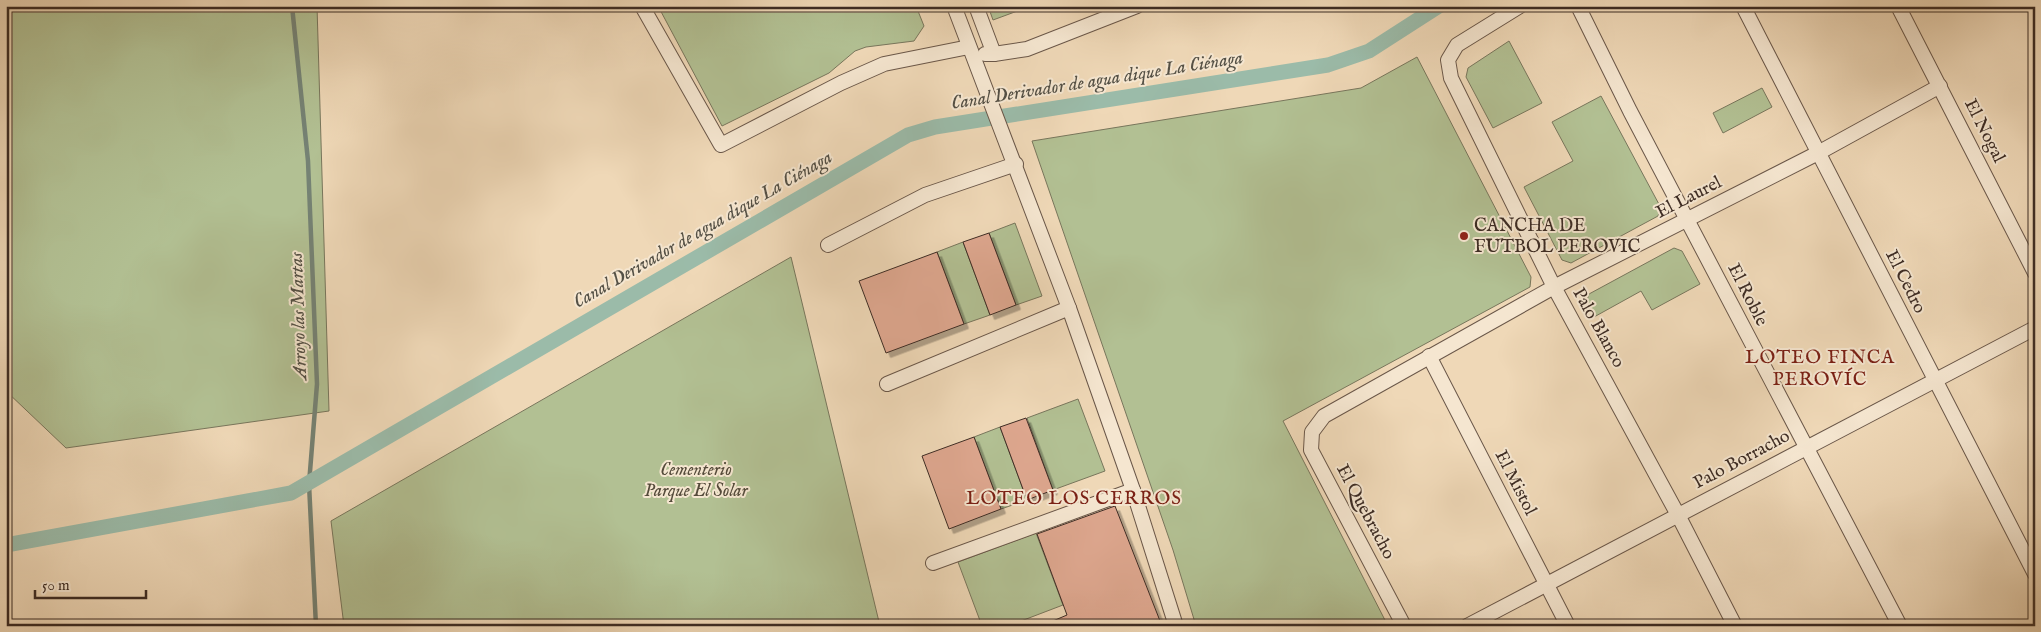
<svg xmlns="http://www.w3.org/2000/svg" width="2041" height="632" font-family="'IM FELL English',serif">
  <defs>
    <filter id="shadow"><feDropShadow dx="4.5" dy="4.5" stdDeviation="0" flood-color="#0004"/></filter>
  </defs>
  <rect width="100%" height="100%" fill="#efd8b7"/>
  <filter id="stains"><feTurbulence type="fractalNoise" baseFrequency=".004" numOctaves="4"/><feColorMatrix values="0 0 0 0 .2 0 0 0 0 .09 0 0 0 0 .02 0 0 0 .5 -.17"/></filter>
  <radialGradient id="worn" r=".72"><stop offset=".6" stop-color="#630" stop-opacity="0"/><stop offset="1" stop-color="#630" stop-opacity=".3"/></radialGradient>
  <!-- green -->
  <g fill="#b2c093" stroke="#78765c">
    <path d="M6 6H317L329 411 66 448 6 391Z"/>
    <path d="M658 6H916L924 26 914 41 866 47 855 51 829 73 722 126Z"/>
    <path d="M988 6H1031L993 20Z"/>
    <path d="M1509 41 1542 103 1493 128 1466 77 1468 68Z"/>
    <path d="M1417 57 1531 277 1530 287 1283 421 1388 626H1196L1173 550 1032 141 1361 88Z"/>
    <path d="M1762 88 1772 107 1723 133 1713 113Z"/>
    <path d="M1601 96 1661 208 1658 216 1571 263 1562 260 1524 187 1573 161 1552 122Z"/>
    <path d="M1015 223 1042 296 1016 305 989 233Z"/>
    <path d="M963 242 990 315 964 324 937 252Z"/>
    <path d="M1674 248 1682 251 1700 284 1652 310 1641 291 1594 317 1586 303 1589 294Z"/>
    <path d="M791 257 880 626H344L331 521Z"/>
    <path d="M1078 399 1105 471 1053 490 1027 418Z"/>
    <path d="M1000 427 1027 500 1001 509 974 437Z"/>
    <path d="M1036 533 1063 605 1008 626H982L958 562Z"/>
  </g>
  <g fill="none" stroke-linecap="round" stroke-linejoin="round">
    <!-- stream -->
    <path stroke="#758274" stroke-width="4.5" d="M292 6 308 161 317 384 309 484 316 626"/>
    <!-- canal -->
    <path stroke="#9bbba9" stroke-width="15" d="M6 545 291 493 908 135 935 127 1328 65 1369 51 1439 6"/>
  </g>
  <!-- building -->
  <g fill="#dea78f" stroke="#3d2c24" filter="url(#shadow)">
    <path d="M989 233 1016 305 990 315 963 242Z"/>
    <path d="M937 252 964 324 886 353 859 281Z"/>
    <path d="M1026 418 1053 490 1027 500 1000 427Z"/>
    <path d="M974 437 1001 509 949 529 922 456Z"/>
    <path d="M1115 506 1162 626H1041L1067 615 1037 534Z"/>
  </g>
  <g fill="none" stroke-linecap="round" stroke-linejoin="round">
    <defs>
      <g id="street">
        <path d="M642 6 721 145 841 83 884 64 969 47"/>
        <path d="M954 6 1069 308 1133 490 1176 626"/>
        <path d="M976 6 994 54H985"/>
        <path d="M1520 6 1457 45 1448 60 1451 78 1554 287 1678 515 1735 626"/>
        <path d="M1578 6 1630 111 1900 626"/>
        <path d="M1743 6 2035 574"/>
        <path d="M1898 6 2035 273"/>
        <path d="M994 54 1027 49 1137 6"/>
        <path d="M828 245 925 195 1016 164"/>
        <path d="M1429 356 1568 626"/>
        <path d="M887 384 1069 308"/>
        <path d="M933 563 1133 490"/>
        <path d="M1404 626 1311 450 1312 432 1324 416 1554 287 1818 153 1940 86"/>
        <path d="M1467 626 2035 328"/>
      </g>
    </defs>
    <!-- street casing -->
    <use href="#street" stroke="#6a5749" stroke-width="16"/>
    <!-- street -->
    <use href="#street" stroke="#f5e6d0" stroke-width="14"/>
  </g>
  <!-- markers -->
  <circle fill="#8f2418" stroke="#f5e6d0" stroke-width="2" cx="1464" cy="236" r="5"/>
  <g text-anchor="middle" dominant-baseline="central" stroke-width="4" stroke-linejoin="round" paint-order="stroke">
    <!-- street labels -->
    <g font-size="18" fill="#3d2c24" stroke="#f5e6d0">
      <text transform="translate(1984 131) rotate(63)">El Nogal</text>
      <text transform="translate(1689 198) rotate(-27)">El Laurel</text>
      <text transform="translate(1905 282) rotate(63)">El Cedro</text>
      <text transform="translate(1747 295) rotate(63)">El Roble</text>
      <text transform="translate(1598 328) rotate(61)">Palo Blanco</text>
      <text transform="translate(1742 460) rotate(-28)">Palo Borracho</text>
      <text transform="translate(1515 483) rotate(63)">El Mistol</text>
      <text transform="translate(1365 512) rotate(62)">El Quebracho</text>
    </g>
    <!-- poi labels -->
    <g font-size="18" fill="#3d2c24" stroke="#f5e6d0" text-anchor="start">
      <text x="1474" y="226">CANCHA DE<tspan x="1474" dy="21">FUTBOL PEROVIC</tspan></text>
    </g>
    <!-- park labels -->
    <g font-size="18" font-style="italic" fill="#544a3a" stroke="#f5e6d0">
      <text x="696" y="470">Cementerio<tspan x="696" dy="21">Parque El Solar</tspan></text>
    </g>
    <!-- water labels -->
    <g font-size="19" font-style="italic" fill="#545045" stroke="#f5e6d0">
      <text transform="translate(1097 81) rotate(-9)">Canal Derivador de agua dique La Ciénaga</text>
      <text transform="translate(703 230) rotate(-30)">Canal Derivador de agua dique La Ciénaga</text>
      <text transform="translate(299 316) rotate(-92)">Arroyo las Martas</text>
    </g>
    <!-- neighbourhood labels -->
    <g font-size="19" letter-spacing="1" fill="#7a1f14" stroke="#f5e6d0">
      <text x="1820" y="358">LOTEO FINCA<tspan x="1820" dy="22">PEROVÍC</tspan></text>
      <text x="1074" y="499">LOTEO LOS CERROS</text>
    </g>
  </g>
  <!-- margin -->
  <rect width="2041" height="632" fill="none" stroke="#efd8b7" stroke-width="25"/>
  <rect x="8" y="8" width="2026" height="617" fill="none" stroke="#3d2c24" stroke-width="2.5"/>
  <rect x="12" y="12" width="2016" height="607" fill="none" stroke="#3d2c24"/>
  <!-- scale -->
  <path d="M35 590v8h111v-8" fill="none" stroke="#3d2c24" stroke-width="2.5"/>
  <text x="42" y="590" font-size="15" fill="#3d2c24" stroke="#f5e6d0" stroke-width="4" paint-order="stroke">50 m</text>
  <rect width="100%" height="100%" filter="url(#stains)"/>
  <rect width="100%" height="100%" fill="url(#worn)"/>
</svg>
